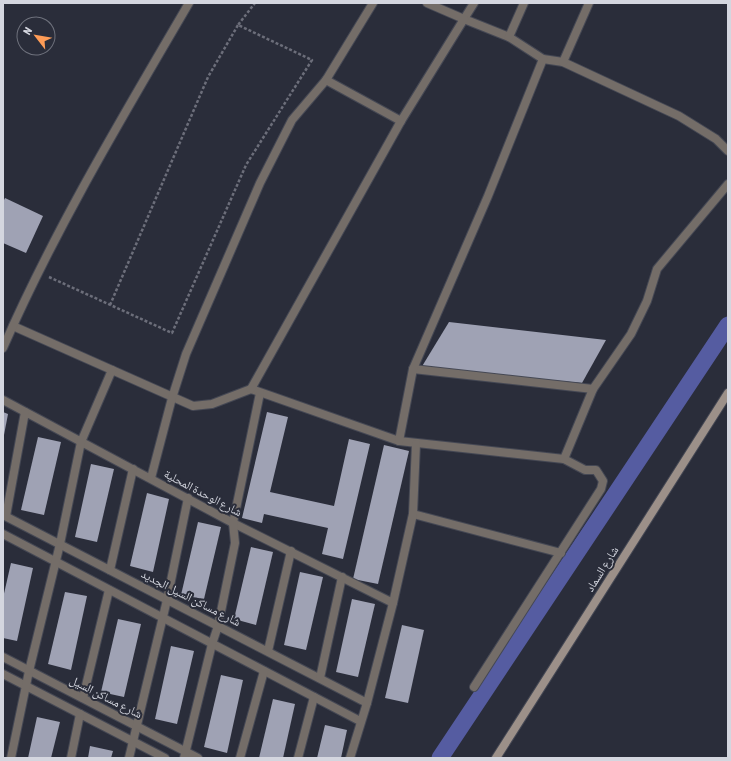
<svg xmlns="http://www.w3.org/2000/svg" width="731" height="761" font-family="'Asap Condensed','Noto Naskh Arabic',sans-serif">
  <rect width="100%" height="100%" fill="#2a2d3a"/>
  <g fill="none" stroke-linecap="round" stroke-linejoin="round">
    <!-- canal -->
    <path stroke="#555ca1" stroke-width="17" d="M440 758 728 325"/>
  </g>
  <!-- building -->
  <g fill="#9fa2b4">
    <path d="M5 198 43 216 26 253 3 243V202Z"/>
    <path d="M449 322 606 340 582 383 421 368Z"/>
    <path d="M3 412 8 414 4 435H3Z"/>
    <path d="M267 412 288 417 270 492 334 506 349 439 370 444 343 559 322 554 328 528 264 514 262 523 242 518Z"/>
    <path d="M38 437 61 442 44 515 21 510Z"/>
    <path d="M384 445 409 451 378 584 353 579Z"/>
    <path d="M91 464 114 469 97 542 75 537Z"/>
    <path d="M147 493 169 499 153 572 130 566Z"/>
    <path d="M198 522 221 527 204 599 181 595Z"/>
    <path d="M251 547 273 552 256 625 234 619Z"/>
    <path d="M11 563 33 568 17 641 3 638V598Z"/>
    <path d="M300 572 323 577 306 650 284 645Z"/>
    <path d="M65 592 87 596 71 670 48 664Z"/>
    <path d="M352 599 375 604 358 677 336 672Z"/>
    <path d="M118 619 141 624 124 697 101 692Z"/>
    <path d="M402 625 424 630 408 703 385 698Z"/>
    <path d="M171 646 194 651 177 724 155 719Z"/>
    <path d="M221 675 243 680 227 753 204 747Z"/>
    <path d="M273 699 295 704 283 758H259Z"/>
    <path d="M37 717 60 722 51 758H28Z"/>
    <path d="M325 725 347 730 341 758H317Z"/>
    <path d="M90 746 113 751 111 758H88Z"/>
  </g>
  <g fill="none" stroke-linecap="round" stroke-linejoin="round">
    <defs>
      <g id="street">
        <path d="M474 3 464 19 509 37 543 59 563 62 679 116 716 139 728 151"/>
        <path d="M509 37 524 3"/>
        <path d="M563 62 589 3"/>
        <path d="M326 80 401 121"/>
        <path d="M13 326 193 406 212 404 251 389 399 441 564 459 585 470H596L603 481 601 489 474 687"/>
        <path d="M3 348C55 229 123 116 189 3"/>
        <path d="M413 369 593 389"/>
        <path d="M251 389 401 121 464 19 427 3"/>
        <path d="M3 400 233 523 393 603"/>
        <path d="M399 441 413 369 488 196 543 59"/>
        <path d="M564 459 593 389 631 334 647 301 657 269 728 184"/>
        <path d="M151 478 172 398 186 354 260 183 292 120 326 80 373 3"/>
        <path d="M413 514 561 553"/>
        <path d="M3 515 367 703"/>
        <path d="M6 516 25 412"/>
        <path d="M3 534 360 721"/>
        <path d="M110 570 133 469"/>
        <path d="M268 651 291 551"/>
        <path d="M3 657 198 758"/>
        <path d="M3 674 165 758"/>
        <path d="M320 678 342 577"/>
        <path d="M83 698 109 590"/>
        <path d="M11 758 29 671 60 544 81 442 112 370"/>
        <path d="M71 758 80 714"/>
        <path d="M129 758 167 600 188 498"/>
        <path d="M184 758 212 644 218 626 235 543 233 523 260 393"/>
        <path d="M240 758 264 671"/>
        <path d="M298 758 314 697"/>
        <path d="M350 758 367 703 393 603 413 514 416 444"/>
      </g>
      <path id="secondary" d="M496 758 728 393"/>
    </defs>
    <!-- street casing -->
    <use href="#street" stroke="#454854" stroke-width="10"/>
    <!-- secondary casing -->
    <use href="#secondary" stroke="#454854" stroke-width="10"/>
    <!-- path -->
    <g stroke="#6c6e7a" stroke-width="2.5" stroke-dasharray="3 2" stroke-linecap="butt">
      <path d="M49 277 172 333 246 165 312 60 238 25 255 3"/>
      <path d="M110 305 208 77 238 25"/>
    </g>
    <!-- street -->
    <use href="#street" stroke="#746d68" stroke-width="8"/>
    <!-- secondary -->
    <use href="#secondary" stroke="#9c9089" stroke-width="8"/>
  </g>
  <g text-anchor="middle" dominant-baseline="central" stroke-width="4" stroke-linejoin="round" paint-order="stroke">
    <!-- street labels -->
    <g font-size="12" fill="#d4d6df" stroke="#2a2d3a">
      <text transform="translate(203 493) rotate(28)">شارع الوحدة المحلية</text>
      <text transform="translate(602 569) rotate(-58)">شارع السماد</text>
      <text transform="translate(191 598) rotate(27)">شارع مساكن السيل الجديد</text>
      <text transform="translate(106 697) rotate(27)">شارع مساكن السيل</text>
    </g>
  </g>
  <!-- border -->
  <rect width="731" height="761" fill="none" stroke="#d4d6df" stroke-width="8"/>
  <!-- north arrow -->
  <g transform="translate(36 36) rotate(301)"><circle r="19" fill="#2a2d3a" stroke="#6e717c"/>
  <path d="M0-3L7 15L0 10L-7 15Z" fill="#fe9c57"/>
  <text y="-6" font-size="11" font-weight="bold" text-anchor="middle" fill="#d4d6df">N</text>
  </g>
</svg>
